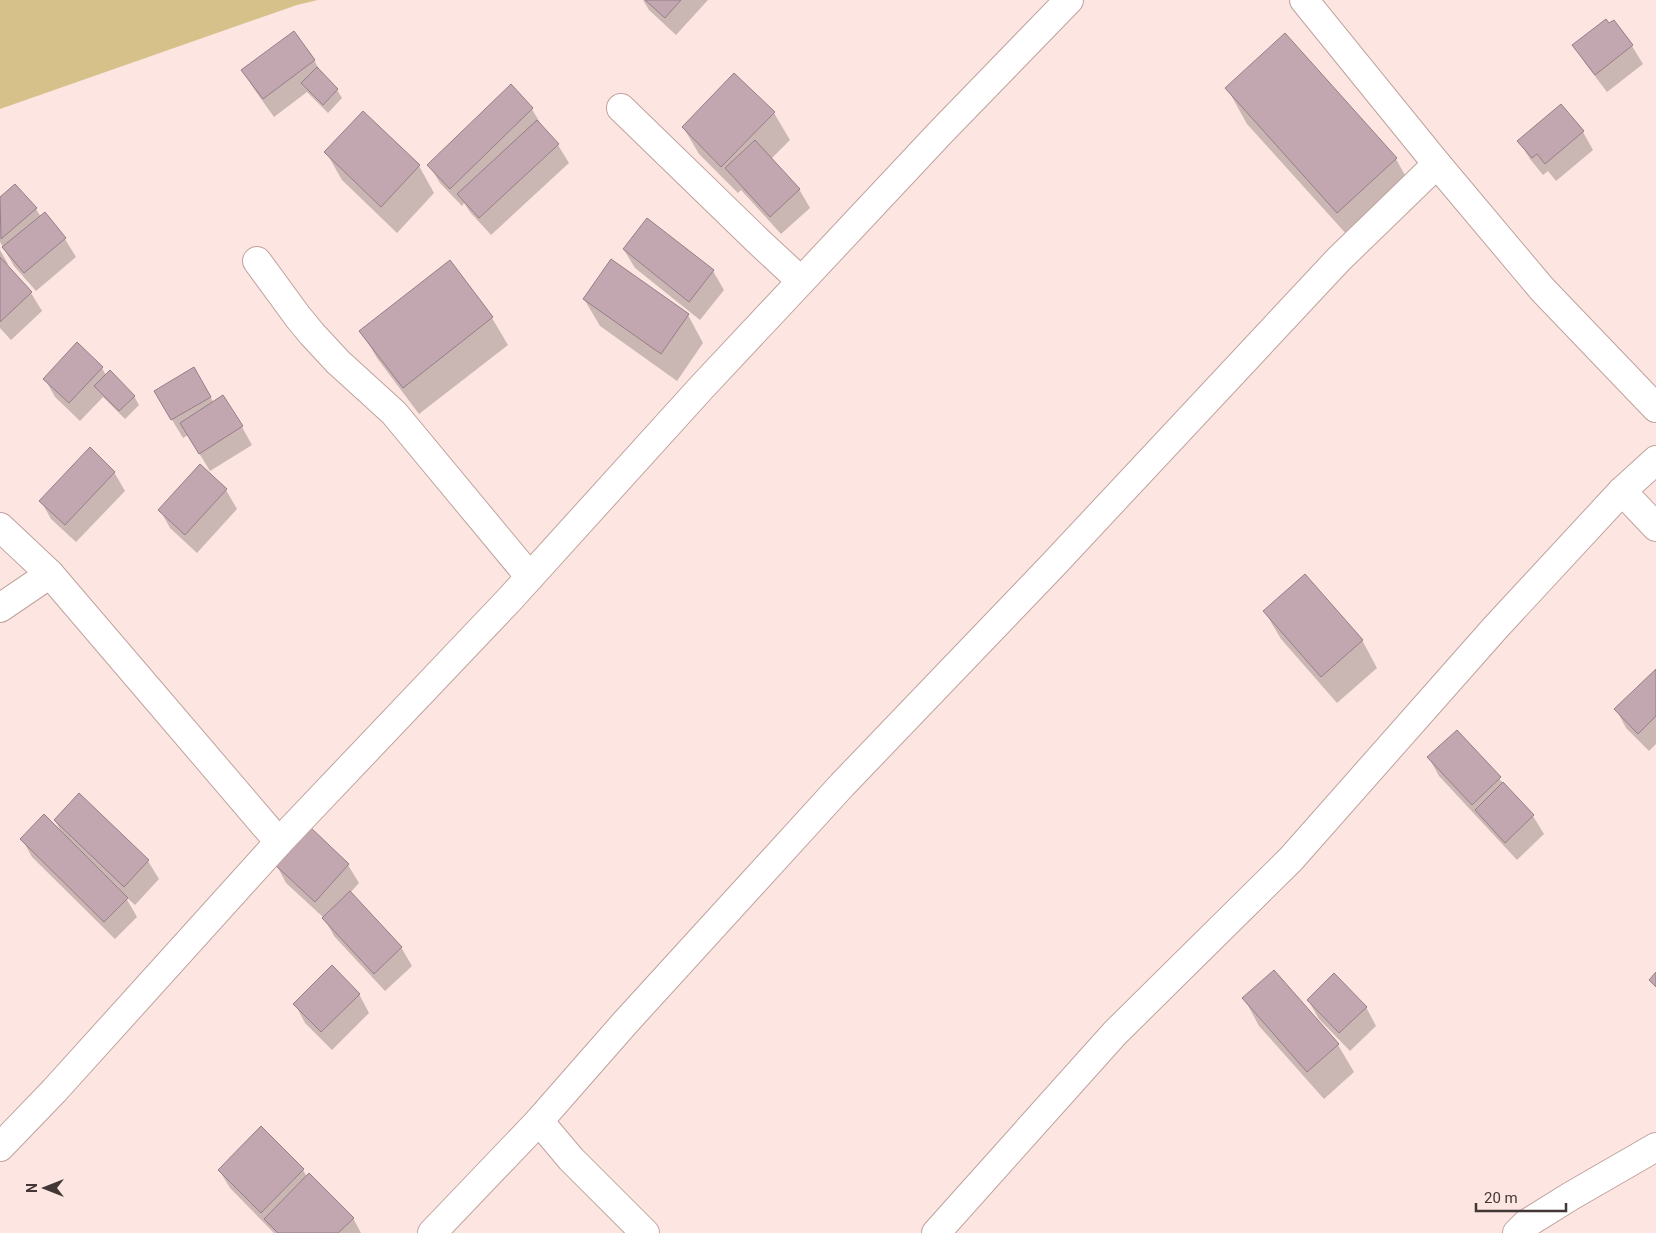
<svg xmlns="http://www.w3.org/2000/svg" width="1656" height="1233" font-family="Roboto,sans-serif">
  <rect width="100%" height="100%" fill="#fde5e1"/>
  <!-- green -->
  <path fill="#d7c18a" d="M0 0H318L297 5 0 109Z"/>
  <!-- shadow -->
  <g fill="#0003">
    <path d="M643 0H708L676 35 649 10Z"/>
    <path d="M1574 45 1632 46 1643 64 1607 92 1585 63Z"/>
    <path d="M314 60 322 74 337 90 342 98 328 113 307 92 274 117 254 89 243 71Z"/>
    <path d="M511 86 532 109 543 128 558 145 569 163 491 235 470 212 464 203 462 206 440 183 429 165Z"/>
    <path d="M1227 88 1396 159 1416 195 1358 247 1247 124Z"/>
    <path d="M774 113 790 140 771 159 799 189 810 208 781 234 741 190 738 193 699 154 683 127Z"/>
    <path d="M1583 132 1593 150 1556 181 1548 171 1543 175 1530 159 1519 141Z"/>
    <path d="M326 152 419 166 434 193 397 233 342 180Z"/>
    <path d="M15 185 36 209 41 217 45 214 65 239 76 257 36 291 14 266 0 242V198Z"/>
    <path d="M0 250 8 264 6 265 31 293 42 311 11 340 0 328Z"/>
    <path d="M624 250 713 271 724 290 700 320 635 268Z"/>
    <path d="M450 262 492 318 508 345 419 414 377 358 361 331Z"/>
    <path d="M584 299 688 315 703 343 677 381 600 326Z"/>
    <path d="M102 368 106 375 134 396 139 405 125 419 103 397 80 421 55 397 45 379Z"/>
    <path d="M193 369 214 403 242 427 252 445 210 471 188 435 183 438 166 410Z"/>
    <path d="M200 466 226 490 237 509 197 553 170 528 160 510Z"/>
    <path d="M114 472 125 491 76 542 51 519 41 501Z"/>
    <path d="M1265 612 1362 640 1377 668 1337 703 1281 639Z"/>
    <path d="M1656 671V744L1649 751 1626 728 1616 709Z"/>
    <path d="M1456 731 1533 816 1544 834 1517 860 1439 776 1429 758Z"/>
    <path d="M79 795 148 861 159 879 135 905 125 896 137 917 115 939 32 857 22 839 63 834 55 821Z"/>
    <path d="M276 864 348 865 359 883 350 893 401 947 412 966 385 991 334 936 324 918 286 883Z"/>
    <path d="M1274 972 1338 1045 1354 1072 1324 1099 1259 1026 1244 998Z"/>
    <path d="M359 994 369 1013 332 1050 305 1023 295 1004Z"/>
    <path d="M1308 1000 1366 1007 1376 1026 1350 1051 1319 1019Z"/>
    <path d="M219 1170H303L307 1177 353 1218 361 1233H274L230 1188Z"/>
  </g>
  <!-- building -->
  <g fill="#c2a7b0" stroke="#977e86">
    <path d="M645 0H681L665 18Z"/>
    <path d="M1606 19 1609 23 1614 20 1633 45 1595 75 1572 45Z"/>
    <path d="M294 31 315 60 263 99 241 70Z"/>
    <path d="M1285 33 1397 158 1337 213 1225 88Z"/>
    <path d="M317 67 338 89 323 105 301 83Z"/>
    <path d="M734 73 775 112 721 167 682 127Z"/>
    <path d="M511 84 533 108 450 189 427 165Z"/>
    <path d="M1561 104 1584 131 1545 164 1537 154 1532 158 1517 141Z"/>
    <path d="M363 111 420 165 381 207 324 152Z"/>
    <path d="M537 120 559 144 479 218 457 194Z"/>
    <path d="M755 140 800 189 770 217 725 168Z"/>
    <path d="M15 184 37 208 1 239 0 197Z"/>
    <path d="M45 212 66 238 24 273 2 247Z"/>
    <path d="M647 218 714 270 689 302 623 249Z"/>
    <path d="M0 257 32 292 0 322Z"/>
    <path d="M611 259 689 314 661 354 583 299Z"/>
    <path d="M450 260 493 317 403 388 359 331Z"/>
    <path d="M77 342 103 367 69 403 43 379Z"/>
    <path d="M194 367 211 397 171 420 154 391Z"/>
    <path d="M110 370 135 396 119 411 94 386Z"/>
    <path d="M223 395 243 426 199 454 180 423Z"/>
    <path d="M90 447 115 472 65 525 39 501Z"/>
    <path d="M200 464 227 489 185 535 158 510Z"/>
    <path d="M1305 574 1363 640 1321 677 1263 611Z"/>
    <path d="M1656 669V716L1638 734 1614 709Z"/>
    <path d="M1457 730 1501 777 1472 805 1427 757Z"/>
    <path d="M1503 782 1534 815 1505 843 1475 810Z"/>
    <path d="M79 793 149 860 124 887 54 820Z"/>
    <path d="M44 814 128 898 104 922 20 839Z"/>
    <path d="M309 826 349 864 315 902 274 864Z"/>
    <path d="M350 891 402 947 374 974 322 918Z"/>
    <path d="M332 965 360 994 321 1032 293 1004Z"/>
    <path d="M1274 970 1339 1044 1307 1072 1242 998Z"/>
    <path d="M1656 972V987L1649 980Z"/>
    <path d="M1334 973 1367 1007 1339 1033 1307 1000Z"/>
    <path d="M261 1126 304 1169 261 1213 218 1170Z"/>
    <path d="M309 1173 354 1218 338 1233H278L264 1219Z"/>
  </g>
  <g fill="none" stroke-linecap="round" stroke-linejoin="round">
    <defs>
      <g id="street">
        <path d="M621 108 758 241 801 281"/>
        <path d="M1437 164 1542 289 1656 408"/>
        <path d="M257 261 298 317 312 334 338 362 394 413 530 577"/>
        <path d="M1622 491 1656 527"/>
        <path d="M0 527 50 574 279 842"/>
        <path d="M0 608 50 574"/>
        <path d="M539 1121 624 1024 842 785 1052 566 1339 259 1437 164 1304 0"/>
        <path d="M0 1147 54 1091 279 842 509 600 701 388 941 132 1069 0"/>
        <path d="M432 1233 539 1121 571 1159 645 1233"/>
        <path d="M936 1233 1115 1033 1291 859 1496 627 1622 491 1656 460"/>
        <path d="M1517 1233 1526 1224 1571 1196 1656 1147"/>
      </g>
    </defs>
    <!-- street casing -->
    <use href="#street" stroke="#bfa29e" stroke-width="30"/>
    <!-- street -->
    <use href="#street" stroke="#fff" stroke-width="28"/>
  </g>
  <!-- north arrow -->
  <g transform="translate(45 1188) rotate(270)" stroke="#fde5e1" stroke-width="4" paint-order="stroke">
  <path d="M0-4L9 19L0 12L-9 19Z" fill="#433736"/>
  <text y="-8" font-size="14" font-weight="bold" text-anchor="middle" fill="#433736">N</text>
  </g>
  <!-- scale -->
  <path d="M1476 1203v8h90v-8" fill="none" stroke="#433736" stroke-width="2.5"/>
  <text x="1484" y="1203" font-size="15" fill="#433736" stroke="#fde5e1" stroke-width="4" paint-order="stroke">20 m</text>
</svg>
